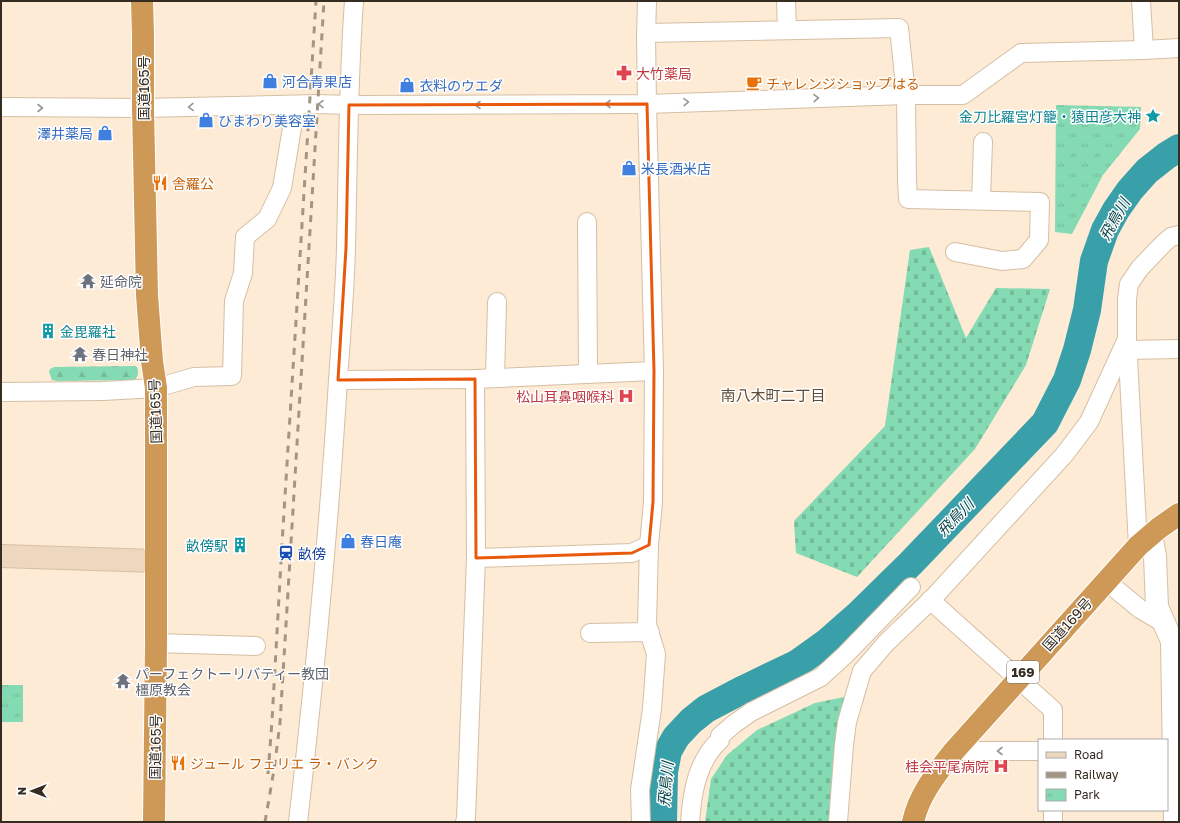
<svg xmlns="http://www.w3.org/2000/svg" width="1180" height="823" font-family="'Golos Text','Noto Sans JP',sans-serif">
  <defs>
    <pattern id="forest-firs" width="22" height="20" patternUnits="userSpaceOnUse"><rect width="22" height="20" fill="#84dab3"/><path d="M5 1l3.5 6h-7zM16 11l3.5 6h-7z" fill="#73bb9a"/></pattern>
    <pattern id="cemetery-stones" width="16" height="16" patternUnits="userSpaceOnUse"><rect width="16" height="16" fill="#84dab3"/><path d="M2 7V4a2 2 0 0 1 4 0v3zM10 15v-3a2 2 0 0 1 4 0v3z" fill="#73bb9a"/></pattern>
    <pattern id="park-tufts" width="24" height="20" patternUnits="userSpaceOnUse"><rect width="24" height="20" fill="#84dab3"/><path d="M3 7l-1-3M5 7V3M7 7l1-3M15 17l-1-3M17 17v-4M19 17l1-3" fill="none" stroke="#73bb9a"/></pattern>
  </defs>
  <rect width="100%" height="100%" fill="#feebd5"/>
  <!-- forest -->
  <path fill="url(#forest-firs)" d="M134 366 137 367C139 372 138 376 135 380L58 381 52 380 49 372 50 369 54 367Z"/>
  <!-- cemetery -->
  <g fill="url(#cemetery-stones)">
    <path d="M929 247 966 338 996 288 1050 289 1026 365 975 449 857 577 796 553 794 521 885 426 910 250Z"/>
    <path d="M844 697 832 822H705L711 779 727 755 757 730 815 703Z"/>
  </g>
  <!-- park -->
  <g fill="url(#park-tufts)">
    <path d="M1056 105 1141 107 1140 129 1103 175 1072 234 1055 232Z"/>
    <rect x="1" y="685" width="22" height="37"/>
  </g>
  <g fill="none" stroke-linecap="round" stroke-linejoin="round">
    <!-- river -->
    <path stroke="#39a0a9" stroke-width="28" d="M663 822 664 772 668 751 676 737 691 721 706 709 744 689 798 663 826 643 859 614 911 563 1045 423 1067 380 1077 350 1087 310 1094 261 1105 230 1116 210 1130 190 1147 171 1166 156 1179 148"/>
    <defs>
      <g id="minor">
        <path d="M354 1C348 83 348 165 346 247 345 291 341 336 338 380L475 379 654 371"/>
        <path d="M786 1 787 30"/>
        <path d="M1141 1 1144 50"/>
        <path d="M646 33 899 28 906 95 907 180 908 199 1040 202 1039 240 1023 259 1002 261 955 252"/>
        <path d="M1 107 143 108 317 104 349 105 647 104 906 95H963L1021 53 1144 50 1179 48"/>
        <path d="M981 200 983 142"/>
        <path d="M587 222 588 373"/>
        <path d="M1127 350 1179 349"/>
        <path d="M495 378 497 302"/>
        <path d="M1 392 103 391 156 388 194 377 232 376 234 301 243 273 245 237 267 219 282 188 294 116 295 105"/>
        <path d="M1138 546 1127 339V299L1129 284 1140 268 1164 243 1171 237 1179 235"/>
        <path d="M476 558 632 553 649 545 653 502 654 371 647 104 646 36 647 1"/>
        <path d="M1106 581 1140 609 1164 623"/>
        <path d="M930 600 1053 710V740"/>
        <path d="M590 633 650 632"/>
        <path d="M156 643 256 646"/>
        <path d="M954 751H1039"/>
        <path d="M1053 810V822"/>
        <path d="M298 822C315 675 329 528 338 380"/>
        <path d="M465 822 466 818 476 558 475 379"/>
        <path d="M641 822 640 790 652 709 656 654 647 625 649 545"/>
        <path d="M690 822C692 793 697 761 720 740V736L734 724 751 712 821 677 846 654 911 587"/>
        <path d="M838 822 844 745 847 722 862 671 886 643 932 599 1064 455 1089 422 1127 339"/>
      </g>
      <path id="tertiary" d="M1151 534 1155 556 1157 607 1172 641 1175 822"/>
      <path id="secondary" d="M1 556 156 561"/>
      <g id="trunk">
        <path d="M142 1 143 34V108L147 295 152 361 156 388V643L154 822"/>
        <path d="M913 822C919 794 937 773 954 751L1138 546 1159 528 1179 514"/>
      </g>
    </defs>
    <!-- minor casing -->
    <use href="#minor" stroke="#d5bfa4" stroke-width="20"/>
    <!-- tertiary casing -->
    <use href="#tertiary" stroke="#d5bfa4" stroke-width="24"/>
    <!-- secondary casing -->
    <use href="#secondary" stroke="#d5bfa4" stroke-width="24"/>
    <!-- trunk casing -->
    <use href="#trunk" stroke="#fff" stroke-width="24"/>
    <!-- minor -->
    <use href="#minor" stroke="#fff" stroke-width="18"/>
    <!-- tertiary -->
    <use href="#tertiary" stroke="#fff" stroke-width="22"/>
    <!-- secondary -->
    <use href="#secondary" stroke="#edd8bf" stroke-width="22"/>
    <!-- trunk -->
    <use href="#trunk" stroke="#ce9856" stroke-width="22"/>
    <!-- rail -->
    <g stroke="#a39584" stroke-width="3" stroke-dasharray="7 7" stroke-linecap="butt">
      <path d="M268 774 272 721 282 544 316 1"/>
      <path d="M265 822 274 770 280 723 324 1"/>
    </g>
  </g>
  <!-- one-way arrows -->
  <defs><path id="oneway-chevron" d="M-2-3.5L2.5 0L-2 3.5" fill="none" stroke-width="1.6" stroke-linecap="round" stroke-linejoin="round"/></defs>
  <g stroke="#9a9690">
    <use href="#oneway-chevron" transform="translate(816 98) rotate(-2)"/>
    <use href="#oneway-chevron" transform="translate(686 102) rotate(-2)"/>
    <use href="#oneway-chevron" transform="translate(321 104) rotate(-179)"/>
    <use href="#oneway-chevron" transform="translate(608 104) rotate(180)"/>
    <use href="#oneway-chevron" transform="translate(478 105) rotate(180)"/>
    <use href="#oneway-chevron" transform="translate(191 107) rotate(178)"/>
    <use href="#oneway-chevron" transform="translate(40 108)"/>
    <use href="#oneway-chevron" transform="translate(1000 751) rotate(180)"/>
  </g>
  <!-- marked area -->
  <path fill="none" stroke="#e8590c" stroke-width="3" stroke-linejoin="round" d="M647 104 654 371 653 502 649 545 632 553 476 558 475 379 338 380 346 248 349 105Z"/>
  <!-- icons -->
  <defs>
    <symbol id="pharmacy-bare" viewBox="-9 -9 18 18"><path d="M-2-6h4v4h4v4h-4v4h-4v-4h-4v-4h4Z" fill="#e0444e" stroke="#fff" stroke-width="2.5" paint-order="stroke"/></symbol>
    <symbol id="shop-bare" viewBox="-9 -9 18 18"><path d="M-5-2.5h2.3a2.7 3.5 0 0 1 5.4 0H5L5.5 6h-11ZM-1.5-2.5h3a1.5 2.3 0 0 0-3 0Z" fill="#3f7fe0" stroke="#fff" stroke-width="2.5" paint-order="stroke"/></symbol>
    <symbol id="cafe-bare" viewBox="-9 -9 18 18"><path d="M-5.5-4.5H6V0H3Q3 3.5 0 3.5H-2.5Q-5.5 3.5-5.5 0ZM3-3.2v2h1.7v-2ZM-6 4.5H4V6H-6Z" fill="#e8710a" stroke="#fff" stroke-width="2.5" paint-order="stroke"/></symbol>
    <symbol id="sight-bare" viewBox="-9 -9 18 18"><path d="M0-6L1.8-2.2L6-1.7L2.9 1.2L3.7 5.4L0 3.3L-3.7 5.4L-2.9 1.2L-6-1.7L-1.8-2.2Z" fill="#0f9aa8" stroke="#fff" stroke-width="2.5" paint-order="stroke"/></symbol>
    <symbol id="restaurant-bare" viewBox="-9 -9 18 18"><path d="M-5-6h1v4h1v-4h1v4h1v-4h1v5L-1.5 .5V6h-2V.5L-5-1ZM5-6V6H3V1.5H1.5Q1.5-4 5-6Z" fill="#e8710a" stroke="#fff" stroke-width="2.5" paint-order="stroke"/></symbol>
    <symbol id="temple-bare" viewBox="-9 -9 18 18"><path d="M0-6L5-2H3V0L6.5 2.5H4V6H1.5V3h-3V6H-4V2.5H-6.5L-3 0V-2H-5Z" fill="#6b7280" stroke="#fff" stroke-width="2.5" paint-order="stroke"/></symbol>
    <symbol id="building-bare" viewBox="-9 -9 18 18"><path d="M-4-6H4V6H1V3H-1V6H-4ZM-2.5-4.3h1.7v1.8h-1.7ZM.8-4.3h1.7v1.8H.8ZM-2.5-1h1.7V.8h-1.7ZM.8-1h1.7V.8H.8Z" fill="#0f9aa8" stroke="#fff" stroke-width="2.5" paint-order="stroke"/></symbol>
    <symbol id="hospital-bare" viewBox="-9 -9 18 18"><path d="M-5-5h3v3.5h4V-5h3V5h-3V1.5h-4V5h-3Z" fill="#e0444e" stroke="#fff" stroke-width="2.5" paint-order="stroke"/></symbol>
    <symbol id="station-bare" viewBox="-9 -9 18 18"><path d="M-3-6H3Q5-6 5-4V2Q5 4 3 4L4.5 6H3L1.5 4h-3L-3 6H-4.5L-3 4Q-5 4-5 2V-4Q-5-6-3-6ZM-3.5-4v3h7v-3ZM-3.5 1v1.5H-2V1ZM2 1v1.5H3.5V1Z" fill="#1a4fb4" stroke="#fff" stroke-width="2.5" paint-order="stroke"/></symbol>
  </defs>
  <g fill-rule="evenodd">
    <use href="#pharmacy-bare" x="613" y="62" width="22" height="22"/>
    <use href="#shop-bare" x="259" y="70" width="22" height="22"/>
    <use href="#cafe-bare" x="743" y="72" width="22" height="22"/>
    <use href="#shop-bare" x="396" y="74" width="22" height="22"/>
    <use href="#sight-bare" x="1142" y="105" width="22" height="22"/>
    <use href="#shop-bare" x="195" y="109" width="22" height="22"/>
    <use href="#shop-bare" x="94" y="122" width="22" height="22"/>
    <use href="#shop-bare" x="618" y="157" width="22" height="22"/>
    <use href="#restaurant-bare" x="149" y="172" width="22" height="22"/>
    <use href="#temple-bare" x="77" y="270" width="22" height="22"/>
    <use href="#building-bare" x="37" y="320" width="22" height="22"/>
    <use href="#temple-bare" x="69" y="343" width="22" height="22"/>
    <use href="#hospital-bare" x="615" y="385" width="22" height="22"/>
    <use href="#shop-bare" x="337" y="530" width="22" height="22"/>
    <use href="#building-bare" x="229" y="534" width="22" height="22"/>
    <use href="#station-bare" x="275" y="542" width="22" height="22"/>
    <use href="#temple-bare" x="112" y="670" width="22" height="22"/>
    <use href="#restaurant-bare" x="167" y="752" width="22" height="22"/>
    <use href="#hospital-bare" x="990" y="755" width="22" height="22"/>
  </g>
  <g text-anchor="middle" dominant-baseline="central" stroke-width="3" stroke-linejoin="round" paint-order="stroke">
    <!-- shield labels -->
    <rect fill="#fff" stroke="#726b64" stroke-width="1" x="1007" y="661" width="32" height="22" rx="3"/>
    <g font-size="13" font-weight="bold" fill="#352c22">
      <text x="1023" y="672">169</text>
    </g>
    <!-- health labels -->
    <g font-size="14" fill="#be3a42" stroke="#fff" text-anchor="end">
      <text x="636" y="73" text-anchor="start">大竹薬局</text>
      <text x="614" y="396">松山耳鼻咽喉科</text>
      <text x="989" y="766">桂会平尾病院</text>
    </g>
    <!-- shop labels -->
    <g font-size="14" fill="#366cbe" stroke="#fff" text-anchor="start">
      <text x="282" y="81">河合青果店</text>
      <text x="419" y="85">衣料のウエダ</text>
      <text x="218" y="120">ひまわり美容室</text>
      <text x="93" y="133" text-anchor="end">澤井薬局</text>
      <text x="641" y="168">米長酒米店</text>
      <text x="360" y="541">春日庵</text>
    </g>
    <!-- food labels -->
    <g font-size="14" fill="#c56008" stroke="#fff" text-anchor="start">
      <text x="766" y="83">チャレンジショップはる</text>
      <text x="172" y="183">舎羅公</text>
      <text x="190" y="763">ジュール フェリエ ラ・バンク</text>
    </g>
    <!-- street labels -->
    <g font-size="14" fill="#352c22" stroke="#fff">
      <text transform="translate(143 88) rotate(-90)">国道165号</text>
      <text transform="translate(155 411) rotate(-92)">国道165号</text>
      <text transform="translate(1067 624) rotate(-48)">国道169号</text>
      <text transform="translate(155 747) rotate(-89)">国道165号</text>
    </g>
    <!-- culture labels -->
    <g font-size="14" fill="#0d838f" stroke="#fff" text-anchor="end">
      <text x="1141" y="116">金刀比羅宮灯籠・猿田彦大神</text>
      <text x="60" y="331" text-anchor="start">金毘羅社</text>
      <text x="228" y="545">畝傍駅</text>
    </g>
    <!-- worship labels -->
    <g font-size="14" fill="#5b616d" stroke="#fff" text-anchor="start">
      <text x="100" y="281">延命院</text>
      <text x="92" y="354">春日神社</text>
      <text x="135" y="673">パーフェクトーリバティー教団<tspan x="135" dy="16">橿原教会</tspan></text>
    </g>
    <!-- transit labels -->
    <g font-size="14" fill="#164399" stroke="#fff" text-anchor="start">
      <text x="298" y="553">畝傍</text>
    </g>
    <!-- water labels -->
    <g font-size="15" font-style="italic" fill="#003f44" stroke="#fff">
      <text transform="translate(1114 219) rotate(-61)">飛鳥川</text>
      <text transform="translate(955 517) rotate(-46)">飛鳥川</text>
      <text transform="translate(665 784) rotate(-85)">飛鳥川</text>
    </g>
    <!-- neighbourhood labels -->
    <g font-size="15" fill="#5f4b34" stroke="#fff">
      <text x="773" y="395">南八木町二丁目</text>
    </g>
  </g>
  <!-- border -->
  <rect width="1180" height="823" fill="none" stroke="#352c22" stroke-width="4"/>
  <!-- legend -->
  <rect x="1038" y="739" width="130" height="72" fill="#ffffff" stroke="#aeaba7"/>
  <rect x="1046" y="752" width="20" height="6" fill="#edd8bf" stroke="#aeaba7"/>
  <text x="1074" y="759" font-size="12" fill="#352c22">Road</text>
  <rect x="1046" y="772" width="20" height="6" fill="#a39584" stroke="#aeaba7"/>
  <text x="1074" y="779" font-size="12" fill="#352c22">Railway</text>
  <rect x="1046" y="789" width="20" height="12" fill="url(#park-tufts)" stroke="#aeaba7"/>
  <text x="1074" y="799" font-size="12" fill="#352c22">Park</text>
  <!-- north arrow -->
  <g transform="translate(32 791) rotate(270)" stroke="#ffffff" stroke-width="3" paint-order="stroke">
  <path d="M0-3L7 15L0 10L-7 15Z" fill="#352c22"/>
  <text y="-6" font-size="11" font-weight="bold" text-anchor="middle" fill="#352c22">N</text>
  </g>
</svg>
